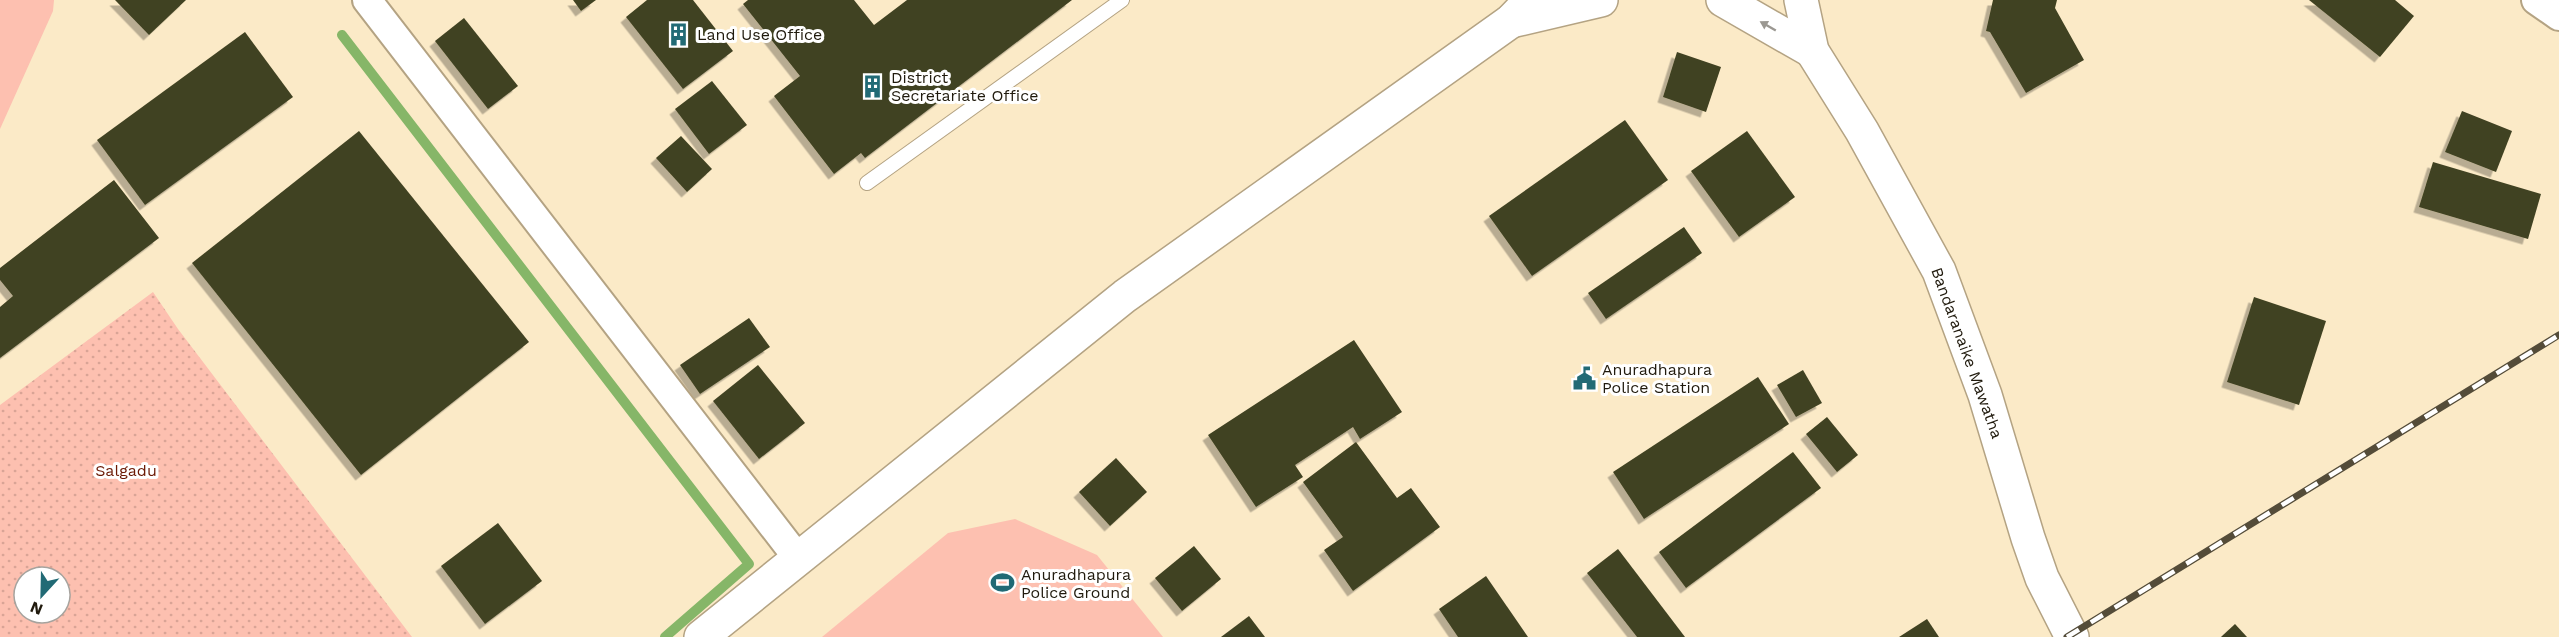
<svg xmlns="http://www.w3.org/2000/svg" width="2559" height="637" font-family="'Work Sans',sans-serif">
  <defs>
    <pattern id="park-dots" width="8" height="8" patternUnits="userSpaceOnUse" patternTransform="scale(1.5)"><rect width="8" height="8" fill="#fdc0b0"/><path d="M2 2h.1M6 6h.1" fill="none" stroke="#d9a496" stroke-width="1.8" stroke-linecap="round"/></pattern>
    <filter id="shadow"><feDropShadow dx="-5.5" dy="5.5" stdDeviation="0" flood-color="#0004"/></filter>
  </defs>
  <rect width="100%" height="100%" fill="#fbeac7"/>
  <!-- park -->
  <path fill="url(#park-dots)" fill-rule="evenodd" d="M153 292 178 329 412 637H0V405ZM24 577H60V613H24Z"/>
  <!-- garden -->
  <g fill="#fdc0b0">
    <path d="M0 0H54L53 11 0 129Z"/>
    <path d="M1015 519 1097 555 1163 637H822L948 533Z"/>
  </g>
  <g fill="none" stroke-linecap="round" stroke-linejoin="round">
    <!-- stream -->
    <path stroke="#86b668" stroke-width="10" d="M342 35 749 564 665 637"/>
  </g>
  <!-- building -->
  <g fill="#414222" filter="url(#shadow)">
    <path d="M115 0H186L149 35Z"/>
    <path d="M573 0H596L581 11Z"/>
    <path d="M647 0H693L733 51 683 89 626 17Z"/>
    <path d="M748 0H854L874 25 907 0H1072L865 158 861 153 834 174 774 96 800 76 743 4Z"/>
    <path d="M1993 0H2057L2055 8 2084 60 2026 93 1990 32 1986 31Z"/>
    <path d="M2309 0H2395L2414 16 2380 57Z"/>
    <path d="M464 18 518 86 488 109 435 41Z"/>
    <path d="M245 32 293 97 145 205 97 140Z"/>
    <path d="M1677 52 1721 67 1706 112 1663 97Z"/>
    <path d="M712 81 747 125 709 154 675 109Z"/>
    <path d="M2462 111 2512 131 2496 172 2445 152Z"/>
    <path d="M1625 120 1668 180 1532 276 1489 216Z"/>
    <path d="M359 131 529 342 361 475 192 263Z"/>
    <path d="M1747 131 1795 197 1739 237 1691 171Z"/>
    <path d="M681 136 712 169 687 192 656 158Z"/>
    <path d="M2433 162 2541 194 2528 239 2419 207Z"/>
    <path d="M114 180 159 238 0 358V307L13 296 0 280V268Z"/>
    <path d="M1684 227 1702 253 1606 319 1588 293Z"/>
    <path d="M2254 297 2326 321 2299 405 2227 382Z"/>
    <path d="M749 318 770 347 700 394 680 365Z"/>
    <path d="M1354 340 1402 412 1360 439 1353 427 1295 465 1303 477 1256 507 1208 435Z"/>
    <path d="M758 365 805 423 759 459 713 401Z"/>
    <path d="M1803 370 1822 403 1796 417 1777 385Z"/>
    <path d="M1758 377 1789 424 1644 519 1613 472Z"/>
    <path d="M1827 417 1858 455 1837 472 1806 434Z"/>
    <path d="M1356 442 1397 498 1411 488 1440 527 1353 591 1324 550 1343 537 1303 482Z"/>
    <path d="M1793 452 1821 488 1686 588 1659 552Z"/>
    <path d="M1116 458 1147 492 1110 526 1079 492Z"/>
    <path d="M498 523 542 581 485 624 441 566Z"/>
    <path d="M1194 546 1221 579 1182 611 1155 578Z"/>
    <path d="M1618 549 1685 637H1637L1587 573Z"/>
    <path d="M1486 576 1528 637H1458L1439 609Z"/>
    <path d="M1249 616 1265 637H1221Z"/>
    <path d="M1927 619 1939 637H1899Z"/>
    <path d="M2235 624 2247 637H2221Z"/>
  </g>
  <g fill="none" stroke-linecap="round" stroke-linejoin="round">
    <defs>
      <path id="lane" d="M867 183 1122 0"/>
      <g id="street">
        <path d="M367 0 797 557"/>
        <path d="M2536 0 2559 16"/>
      </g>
      <g id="primary">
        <path d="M1511 21 1601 0"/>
        <path d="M701 637 1125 296 1511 21 1531 0"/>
      </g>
      <g id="highway">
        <path d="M1723 0 1812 51"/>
        <path d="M1801 0 1812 51 1862 131 1939 271 1985 395 2028 538 2042 578 2072 637"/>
      </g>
    </defs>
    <!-- lane casing -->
    <use href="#lane" stroke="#b4a383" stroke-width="16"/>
    <!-- street casing -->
    <use href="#street" stroke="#b4a383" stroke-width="32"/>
    <!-- primary casing -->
    <use href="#primary" stroke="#b4a383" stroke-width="36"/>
    <!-- highway casing -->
    <use href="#highway" stroke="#b4a383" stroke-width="36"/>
    <!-- lane -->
    <use href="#lane" stroke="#fff" stroke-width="14"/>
    <!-- street -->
    <use href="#street" stroke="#fff" stroke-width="28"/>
    <!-- primary -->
    <use href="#primary" stroke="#fff" stroke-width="33"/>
    <!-- highway -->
    <use href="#highway" stroke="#fff" stroke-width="33"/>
    <defs>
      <path id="rail" d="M2067 637 2559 335"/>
    </defs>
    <!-- rail casing -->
    <use href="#rail" stroke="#544c39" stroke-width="7"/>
    <!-- rail -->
    <use href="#rail" stroke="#fff" stroke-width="4.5" stroke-dasharray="14" stroke-linecap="butt"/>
  </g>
  <!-- one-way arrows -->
  <defs><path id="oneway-solid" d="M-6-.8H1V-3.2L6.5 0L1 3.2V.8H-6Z" transform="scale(1.5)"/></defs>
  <use fill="#9b9892" href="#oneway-solid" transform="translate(1768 26) rotate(-150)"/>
  <!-- icons -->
  <defs>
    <symbol id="building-bare" viewBox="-9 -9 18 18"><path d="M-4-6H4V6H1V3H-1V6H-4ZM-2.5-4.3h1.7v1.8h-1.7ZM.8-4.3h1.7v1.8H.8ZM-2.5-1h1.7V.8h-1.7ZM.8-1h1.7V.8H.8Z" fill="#216a75" stroke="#fff" stroke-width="2.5" paint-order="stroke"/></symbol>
    <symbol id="civic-bare" viewBox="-9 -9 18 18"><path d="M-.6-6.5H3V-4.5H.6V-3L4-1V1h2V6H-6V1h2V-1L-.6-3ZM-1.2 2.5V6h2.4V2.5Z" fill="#216a75" stroke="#fff" stroke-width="2.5" paint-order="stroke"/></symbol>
    <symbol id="stadium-bare" viewBox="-9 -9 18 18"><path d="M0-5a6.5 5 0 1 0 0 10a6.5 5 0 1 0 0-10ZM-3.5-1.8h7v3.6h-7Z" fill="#216a75" stroke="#fff" stroke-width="2.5" paint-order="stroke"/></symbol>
  </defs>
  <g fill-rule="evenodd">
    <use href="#building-bare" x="662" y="18" width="33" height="33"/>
    <use href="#building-bare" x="856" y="70" width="33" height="33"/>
    <use href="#civic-bare" x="1568" y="362" width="33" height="33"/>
    <use href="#stadium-bare" x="986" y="566" width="33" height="33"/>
  </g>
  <g text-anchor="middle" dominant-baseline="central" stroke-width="6" stroke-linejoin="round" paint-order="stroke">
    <!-- poi labels -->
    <g font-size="16" fill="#201a0d" stroke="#fff" text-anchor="start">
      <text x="697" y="34">Land Use Office</text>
      <text x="891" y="77">District<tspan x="891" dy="18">Secretariate Office</tspan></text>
      <text x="1602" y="369">Anuradhapura<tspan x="1602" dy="18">Police Station</tspan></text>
      <text x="1021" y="574">Anuradhapura<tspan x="1021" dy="18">Police Ground</tspan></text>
    </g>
    <!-- street labels -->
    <g font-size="16" fill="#201a0d" stroke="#fff">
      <text transform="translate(1967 353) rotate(70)">Bandaranaike Mawatha</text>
    </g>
    <!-- park labels -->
    <g font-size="16" fill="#6b1904" stroke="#fff">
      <text x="126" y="470">Salgadu</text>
    </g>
  </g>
  <!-- north arrow -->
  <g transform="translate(42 595) rotate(202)"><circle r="28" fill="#ffffff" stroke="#a6a39e" stroke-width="1.5"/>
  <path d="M0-4.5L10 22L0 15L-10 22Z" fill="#216a75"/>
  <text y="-9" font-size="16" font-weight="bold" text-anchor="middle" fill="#201a0d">N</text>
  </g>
</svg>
